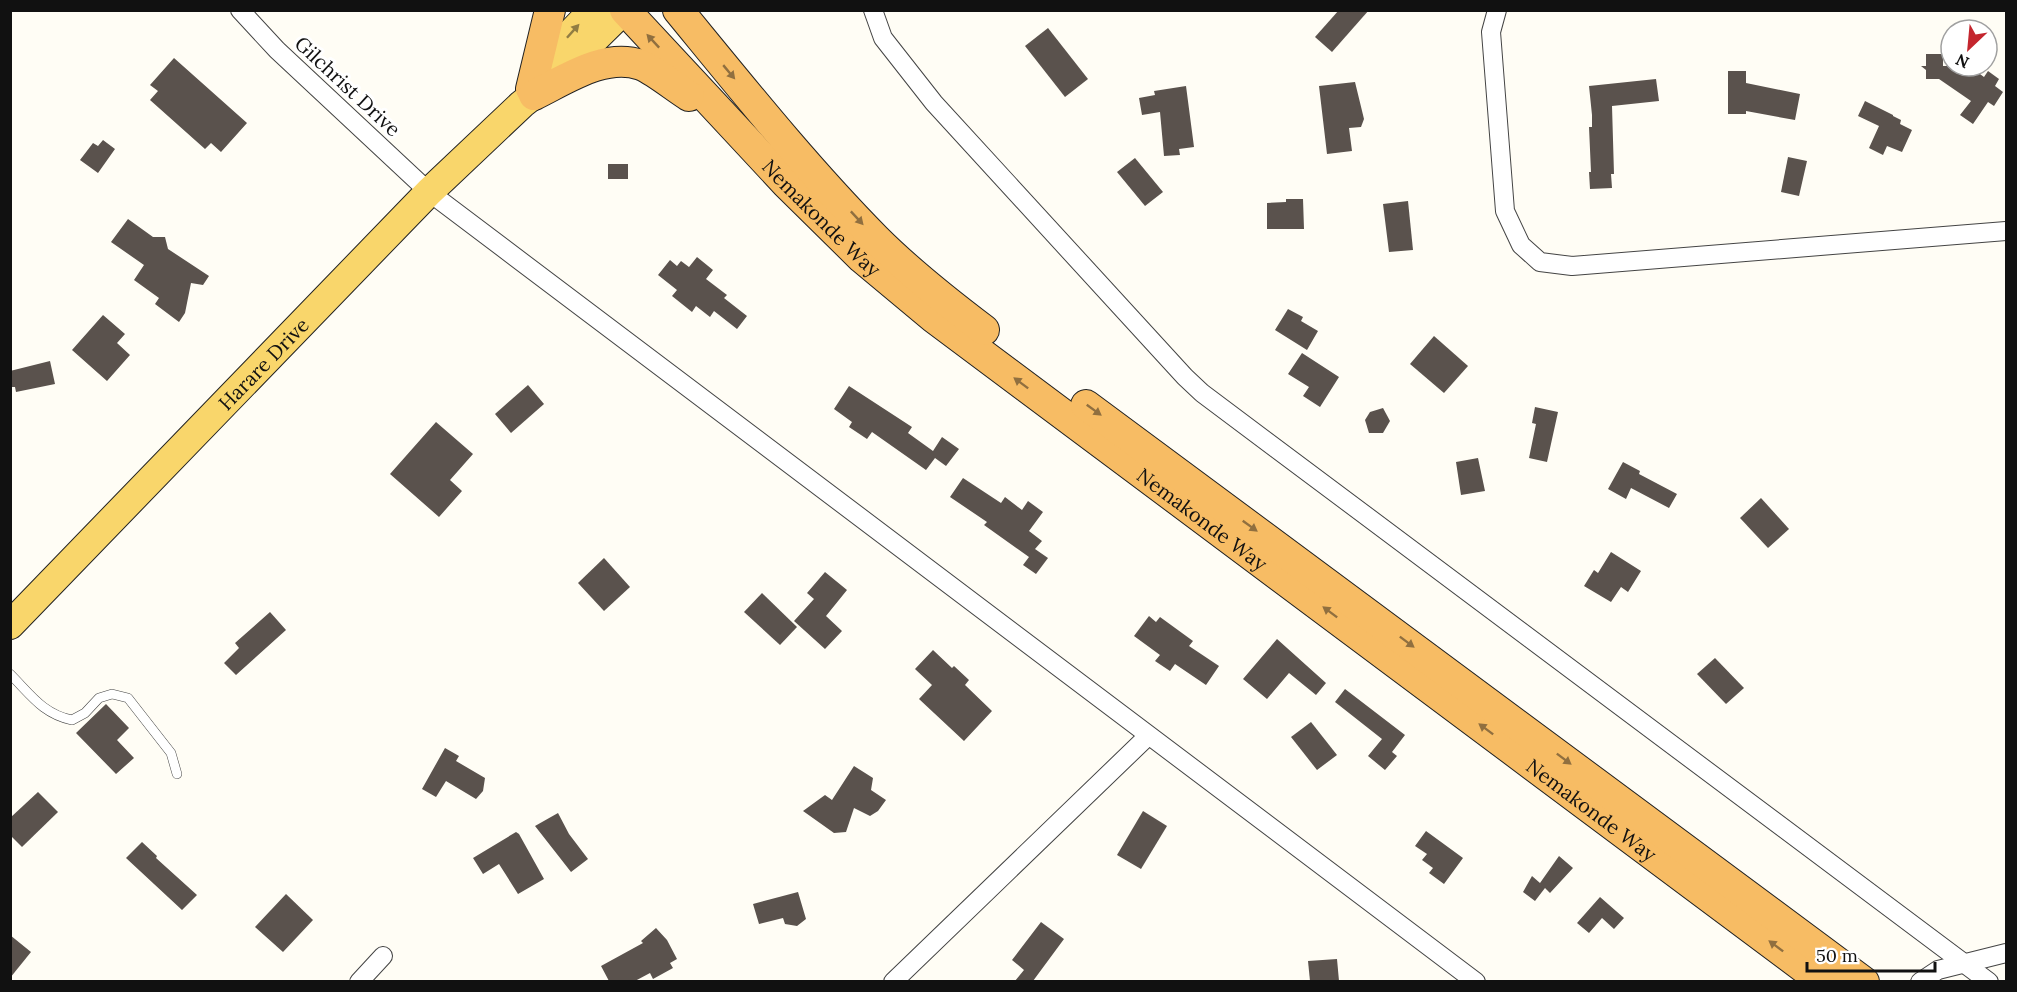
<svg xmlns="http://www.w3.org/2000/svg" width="2017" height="992" font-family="Lora,serif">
  <rect width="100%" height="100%" fill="#fffdf5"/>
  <!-- building -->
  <g fill="#5a524d">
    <path d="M1339 10H1369L1332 52 1315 37Z"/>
    <path d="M1048 28 1088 79 1065 97 1025 46Z"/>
    <path d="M1926 54H1943V66H1969L1984 77 1988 71 1999 79 1995 86 2003 92 1994 106 1988 102 1973 124 1960 115 1971 101 1939 79H1926V70L1921 66H1926Z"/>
    <path d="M174 58 247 123 221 152 211 143 205 149 150 100 158 91 150 85Z"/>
    <path d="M1728 71H1746V83L1800 94 1795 120 1746 111V114H1728Z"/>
    <path d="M1656 79 1659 101 1612 106 1614 174H1611L1612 188 1590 189 1589 172H1591L1589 127H1592V115L1589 86Z"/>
    <path d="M1355 82 1364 119 1361 127 1349 128 1352 151 1327 154 1319 86Z"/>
    <path d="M1186 86 1194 147 1179 149 1180 155 1164 156 1160 112 1142 115 1139 98 1155 95 1154 91Z"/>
    <path d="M1865 101 1893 115V116L1901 120 1900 124 1912 130 1902 152 1887 146 1883 155 1869 148 1879 126 1858 116Z"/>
    <path d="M103 140 115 149 98 173 80 160 93 143 98 146Z"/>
    <path d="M1788 157 1807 161 1799 196 1781 192Z"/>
    <path d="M1135 158 1163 192 1145 206 1117 172Z"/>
    <rect x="608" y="164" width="20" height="15"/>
    <path d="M1286 199H1303L1304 229H1267V203L1286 202Z"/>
    <path d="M1408 201 1413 250 1389 252 1383 204Z"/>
    <path d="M128 219 153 237H165L168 249 209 276 203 285 191 283 185 313 179 322 155 304 159 298 134 280 144 265 111 242Z"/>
    <path d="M697 257 713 270 706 279 727 295 724 298 747 316 737 329 714 311 710 317 696 306 692 312 672 296 677 290 658 275 670 260 677 266 681 261 689 267Z"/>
    <path d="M1288 309 1303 317 1301 321 1318 331 1307 350 1275 330Z"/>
    <path d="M103 315 125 334 117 343 130 355 107 381 72 350Z"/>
    <path d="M1434 336 1468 366 1444 393 1410 364Z"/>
    <path d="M1302 353 1339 377 1320 407 1303 396 1309 387 1288 374Z"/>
    <path d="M50 361 55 384 16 392 15 387H10V371Z"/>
    <path d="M528 385 544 404 511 433 495 414Z"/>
    <path d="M849 386 912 427 908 433 933 451 942 437 959 449 946 466 935 458 926 470 872 432 867 439 849 427 852 422 834 409Z"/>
    <path d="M1535 407 1558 412 1547 462 1529 458 1536 424 1532 423Z"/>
    <path d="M1383 408 1390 421 1383 433H1369L1365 420 1370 412Z"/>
    <path d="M436 422 473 454 450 480 462 491 439 517 390 474Z"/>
    <path d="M1478 458 1485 491 1461 495 1456 462Z"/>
    <path d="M1623 462 1640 471 1639 474 1677 494 1669 508 1631 488 1626 499 1608 489Z"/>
    <path d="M963 478 1001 503 1005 497 1022 510 1028 501 1043 512 1029 531 1042 541 1035 549 1048 558 1036 574 1023 565 1029 557 984 525 987 522 950 497Z"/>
    <path d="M1761 498 1789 529 1768 548 1740 518Z"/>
    <path d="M1611 552 1641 571 1628 592 1621 587 1611 602 1584 586 1594 570 1598 573Z"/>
    <path d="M604 558 630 587 604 611 578 583Z"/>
    <path d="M825 572 847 590 826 616 842 631 825 649 794 621 814 599 807 593Z"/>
    <path d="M762 593 797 627 780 645 744 612Z"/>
    <path d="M270 612 286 630 236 675 224 663 239 648 235 643Z"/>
    <path d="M1149 616 1156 622 1160 617 1193 641 1189 646 1219 666 1206 685 1175 664 1170 671 1155 661 1160 655 1134 636Z"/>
    <path d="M1277 639 1326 683 1316 695 1289 673 1267 699 1243 679Z"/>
    <path d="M933 650 952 668 954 666 969 680 965 685 992 711 964 741 919 699 932 685 915 669Z"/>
    <path d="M1715 658 1744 688 1726 704 1697 674Z"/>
    <path d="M1345 689 1405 735 1392 752 1397 756 1385 770 1368 756 1382 739 1335 702Z"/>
    <path d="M106 704 129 728 117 740 134 758 116 774 76 733Z"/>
    <path d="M1311 722 1337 755 1317 770 1291 737Z"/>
    <path d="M445 748 459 756 456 761 485 778 483 791 476 799 446 781 436 797 422 789Z"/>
    <path d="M854 766 873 778 871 790 886 800 878 811 870 816 854 808 846 832 834 833 803 811 825 795 832 800Z"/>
    <path d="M38 792 58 812 22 847 10 835V818Z"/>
    <path d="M1143 811 1167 826 1141 869 1117 855Z"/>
    <path d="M558 813 569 834 588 859 571 872 535 826Z"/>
    <path d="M1426 831 1463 858 1444 884 1429 873 1433 868 1422 860 1427 854 1415 846Z"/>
    <path d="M516 832 519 834 544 879 518 894 499 864 483 874 473 858Z"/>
    <path d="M142 842 157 856 156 858 197 895 182 910 126 858Z"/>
    <path d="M1559 856 1573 868 1550 893 1545 888 1535 901 1523 892 1532 876 1540 883Z"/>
    <path d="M798 892 806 919 797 926 785 924 783 918 759 924 753 904Z"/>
    <path d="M286 894 313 920 283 952 255 927Z"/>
    <path d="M1600 897 1624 918 1614 929 1602 918 1589 933 1577 923Z"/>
    <path d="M1041 922 1064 939 1033 981H1015L1024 970 1012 960Z"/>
    <path d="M656 928 667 940 677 959 670 963 673 968 653 979 650 973 635 981H609L601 966 643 943 641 941Z"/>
    <path d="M10 935 31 952 10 978Z"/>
    <path d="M1337 959 1339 981H1310L1308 961Z"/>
  </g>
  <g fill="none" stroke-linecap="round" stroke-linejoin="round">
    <defs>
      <path id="service" d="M10 674C31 695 43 714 72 720L85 713 99 698 112 694 128 698 171 753 177 774"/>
      <g id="minor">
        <path d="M240 10 277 50 429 192 1476 982"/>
        <path d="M873 10 883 38 934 103 1185 377 1202 393 1989 982"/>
        <path d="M1497 10 1491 32 1505 211 1521 245 1540 262 1572 266 2006 231"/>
        <path d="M359 982 383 956"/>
        <path d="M893 982 1148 736"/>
        <path d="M1920 982 1938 970 2006 953"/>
      </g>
      <g id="primary">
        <path d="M543 69 573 31 593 10"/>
        <path id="s1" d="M10 625 429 192 522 104 554 79 624 10"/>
      </g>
      <g id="trunk">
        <path id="s2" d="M625 10 786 183 862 258 934 318 1823 982"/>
        <path d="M678 10C742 88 805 167 876 239 909 272 947 302 984 330"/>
        <path d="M531 89 550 10"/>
        <path d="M534 95C565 80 605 52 641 65 654 70 676 88 689 96"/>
        <path d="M1086 405 1864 982"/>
      </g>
    </defs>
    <!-- service casing -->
    <use href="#service" stroke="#444" stroke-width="10"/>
    <!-- minor casing -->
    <use href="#minor" stroke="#444" stroke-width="20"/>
    <!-- primary casing -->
    <use href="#primary" stroke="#222" stroke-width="30"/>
    <!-- trunk casing -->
    <use href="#trunk" stroke="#222" stroke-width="32"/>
    <!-- service -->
    <use href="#service" stroke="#fff" stroke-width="9"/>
    <!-- minor -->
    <use href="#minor" stroke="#fff" stroke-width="18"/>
    <!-- primary -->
    <use href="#primary" stroke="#f9d66b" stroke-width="28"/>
    <!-- trunk -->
    <use href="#trunk" stroke="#f7bc64" stroke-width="30"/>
  </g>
  <!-- one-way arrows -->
  <defs><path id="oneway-solid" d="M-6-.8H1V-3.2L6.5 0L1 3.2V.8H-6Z" transform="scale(1.5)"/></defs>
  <use fill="#917d42" href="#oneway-solid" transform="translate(573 31) rotate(-48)"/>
  <g fill="#906f3f">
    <use href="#oneway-solid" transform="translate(653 41) rotate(-133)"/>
    <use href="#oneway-solid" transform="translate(729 72) rotate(50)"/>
    <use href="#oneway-solid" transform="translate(857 218) rotate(47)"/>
    <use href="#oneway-solid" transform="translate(1021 383) rotate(-143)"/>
    <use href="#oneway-solid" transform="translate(1094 410) rotate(36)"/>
    <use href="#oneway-solid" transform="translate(1250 526) rotate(36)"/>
    <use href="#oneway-solid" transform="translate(1330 612) rotate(-143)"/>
    <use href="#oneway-solid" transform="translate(1407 642) rotate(37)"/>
    <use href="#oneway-solid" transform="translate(1486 729) rotate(-143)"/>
    <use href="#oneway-solid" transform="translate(1564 759) rotate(37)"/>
    <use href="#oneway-solid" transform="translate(1776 946) rotate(-143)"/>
  </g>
  <g text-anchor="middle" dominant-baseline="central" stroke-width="6" stroke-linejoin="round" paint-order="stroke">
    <!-- street labels -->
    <g font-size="20" fill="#111" stroke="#fff">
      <text transform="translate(348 86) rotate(43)">Gilchrist Drive</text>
      <text stroke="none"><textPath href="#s2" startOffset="286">Nemakonde Way</textPath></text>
      <text stroke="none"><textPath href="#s1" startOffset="364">Harare Drive</textPath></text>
      <text stroke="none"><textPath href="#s2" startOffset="772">Nemakonde Way</textPath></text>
      <text stroke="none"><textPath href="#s2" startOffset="1258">Nemakonde Way</textPath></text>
    </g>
  </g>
  <!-- border -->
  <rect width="2017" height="992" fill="none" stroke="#111111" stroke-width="24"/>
  <!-- north arrow -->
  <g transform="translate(1969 48) rotate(206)"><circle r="28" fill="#ffffff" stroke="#a0a0a0" stroke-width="1.5"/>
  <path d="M0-4.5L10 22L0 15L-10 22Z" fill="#c4262e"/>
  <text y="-9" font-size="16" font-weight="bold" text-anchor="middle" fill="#111111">N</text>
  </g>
  <!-- scale -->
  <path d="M1807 962v9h128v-9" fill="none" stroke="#111111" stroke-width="3"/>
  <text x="1816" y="962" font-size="18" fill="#111111" stroke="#ffffff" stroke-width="4.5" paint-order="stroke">50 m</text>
</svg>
